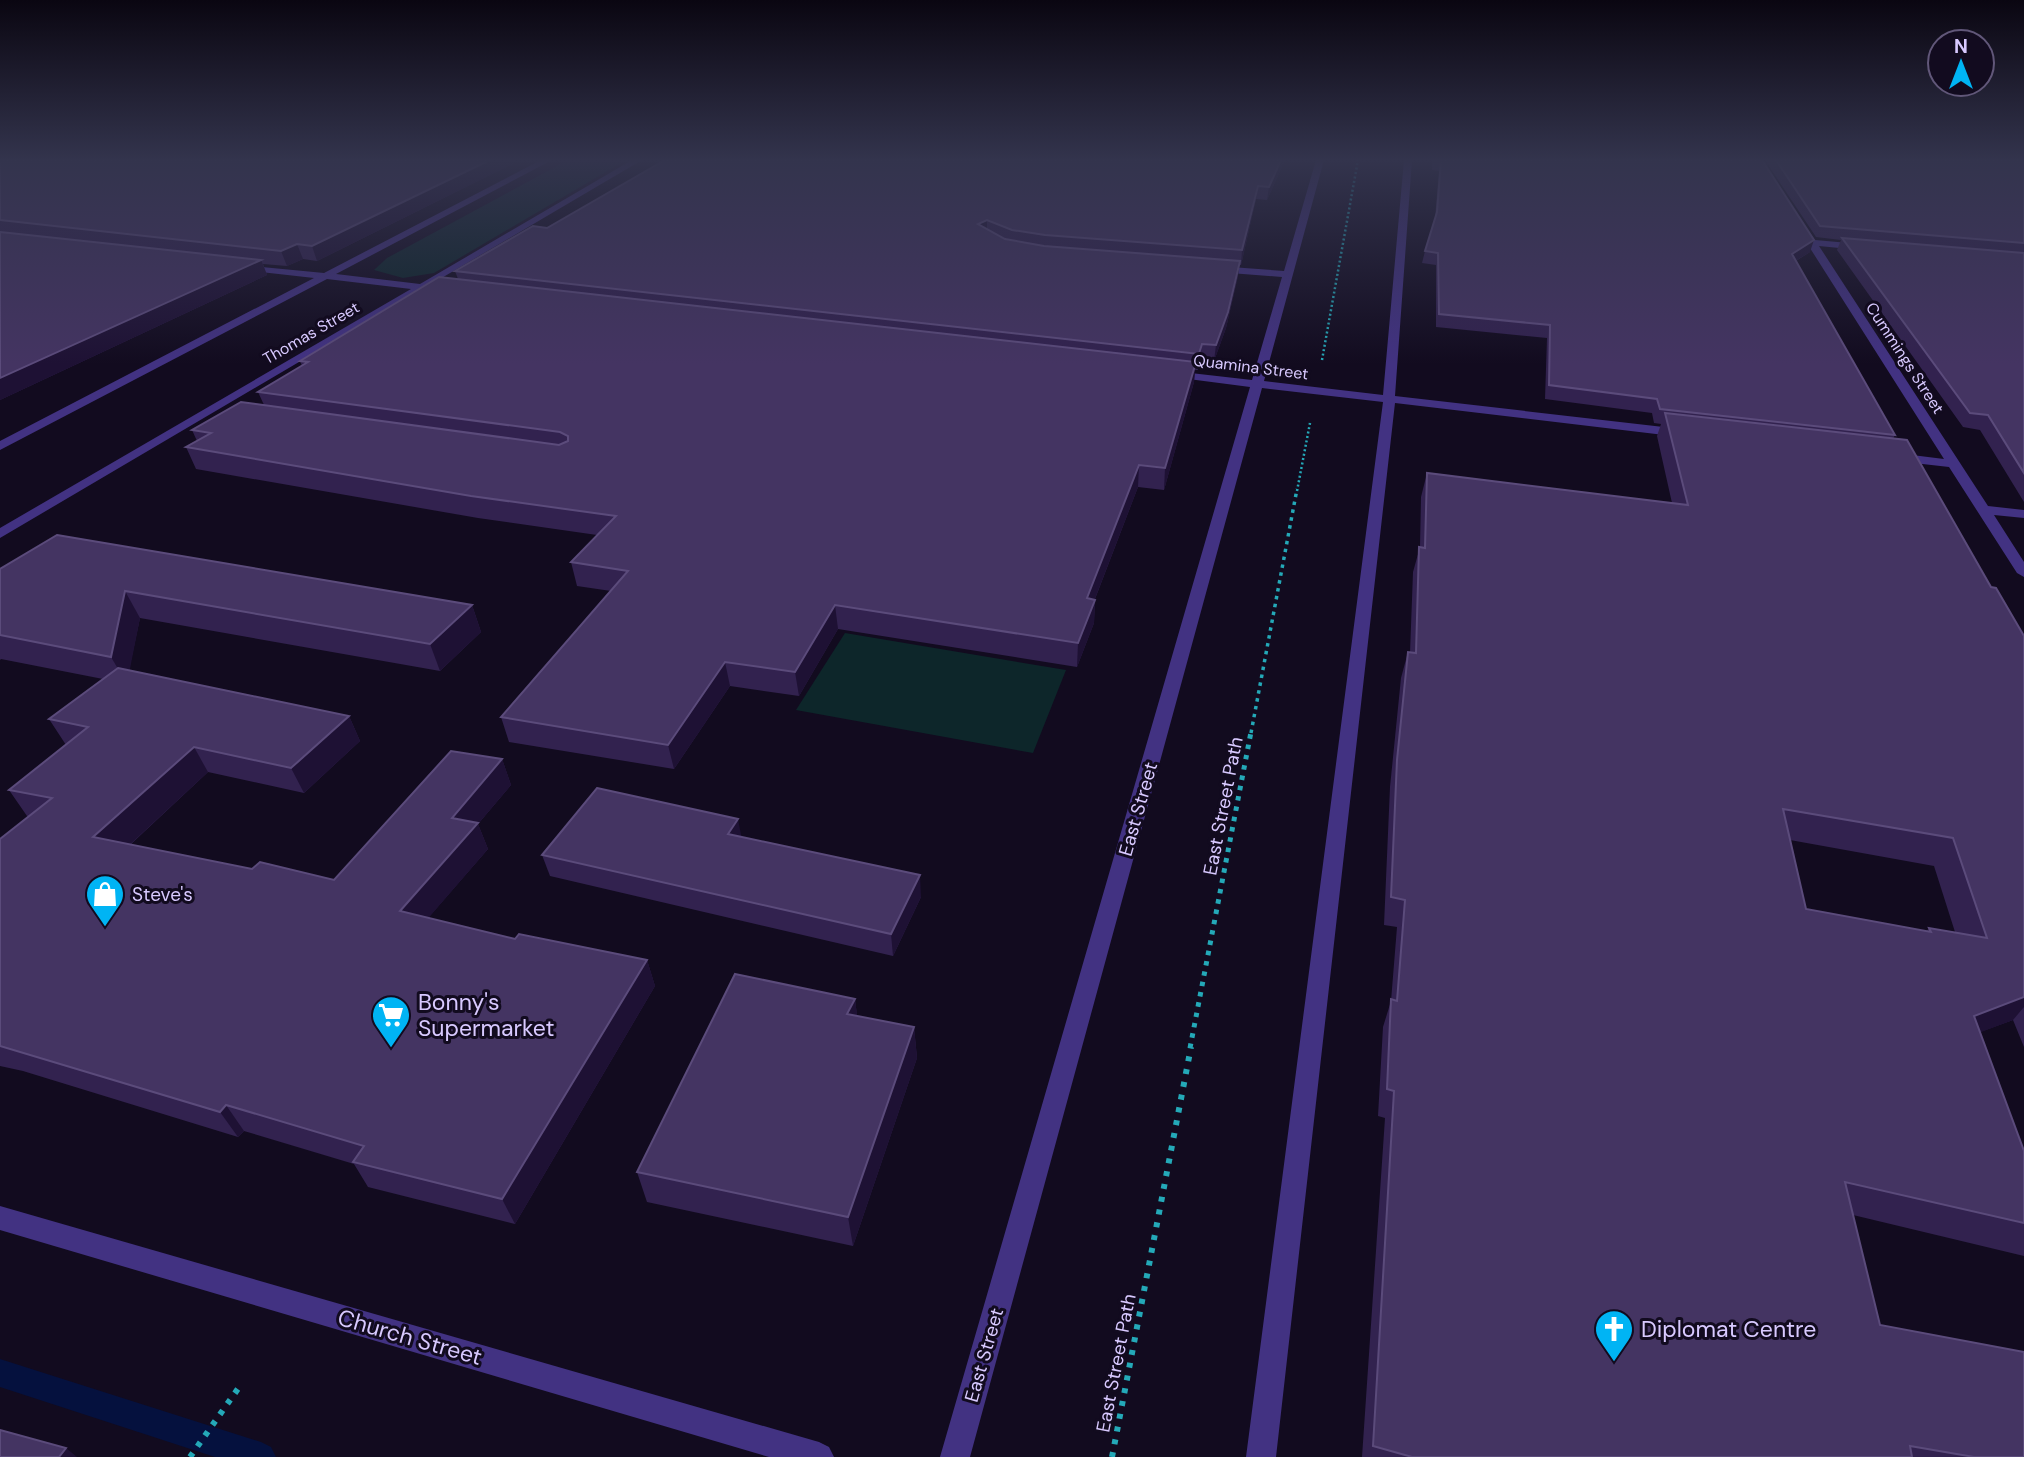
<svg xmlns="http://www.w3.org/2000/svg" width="2024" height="1457" font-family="'DM Sans',sans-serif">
  <rect width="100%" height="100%" fill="#120b1f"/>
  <!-- green -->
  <g fill="#0d262a">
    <path d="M568 160H626L434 273 403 278 374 270 387 258Z"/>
    <path d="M845 633 1066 670 1033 753 796 710Z"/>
  </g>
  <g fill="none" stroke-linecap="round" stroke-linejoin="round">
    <!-- stream -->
    <path fill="#05113e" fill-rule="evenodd" d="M0 1359 261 1442 271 1447 276 1457H215L0 1387Z"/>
    <!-- path-far3 -->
    <g stroke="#24a9b8" stroke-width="2.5" stroke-dasharray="2 2.5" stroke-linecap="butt">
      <path d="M1322 360 1358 160"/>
      <path d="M1297 491 1310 423"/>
    </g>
    <!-- path-far2 -->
    <path stroke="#24a9b8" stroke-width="3.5" stroke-dasharray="3.5 4.5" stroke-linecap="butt" d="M1251 733 1297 489"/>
    <!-- path-far1 -->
    <path stroke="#24a9b8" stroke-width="5" stroke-dasharray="4.5 6" stroke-linecap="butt" d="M1190 1048 1251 732"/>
    <!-- path -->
    <g stroke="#24a9b8" stroke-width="6" stroke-dasharray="5 8" stroke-linecap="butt">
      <path d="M190 1457 242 1383"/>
      <path d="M1112 1457 1191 1047"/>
    </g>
    <!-- minor -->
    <g fill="#423282" fill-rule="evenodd">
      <path d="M1316 160H1324L1264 381 1383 395 1404 160H1412L1395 396 1681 429 1687 433 1681 437 1395 403 1276 1457H1246L1383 402 1262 388 970 1457H940L1250 387 1173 377 1167 374 1173 371 1252 380 1282 277 1217 272 1212 269 1217 266 1284 271Z"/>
      <path d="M1801 223 1815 240 1860 244 1865 247 1860 250 1819 246 1988 506 2024 510V518L1994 515 2024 562V577L2017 573 1949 467 1896 461 1890 457 1896 453 1944 459 1796 226Z"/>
    </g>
    <!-- tertiary -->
    <g fill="#423282" fill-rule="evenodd">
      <path d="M541 160H552L336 274 420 284 632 160H642L0 538V528L411 289 327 279 0 450V441L314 278 244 270 241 269V265L324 273Z"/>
      <path d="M0 1206 819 1442 829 1447 834 1457H769L0 1230Z"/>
    </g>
  </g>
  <!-- wall -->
  <g fill="#32224f" fill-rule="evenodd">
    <path d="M0 160H520L317 261 303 259 287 266 263 264 267 275 0 400Z"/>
    <path d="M665 160H1285L1267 200 1256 199 1241 265H1239L1238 276 1226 328 1214 361 1200 360 1198 370H1195L1194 382 1164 490 1138 487 1095 599 1094 623 1077 667 838 629 799 696 730 686 674 769 509 742 501 717 611 591 577 586 571 562 597 535 478 518 196 469 186 447 197 441 192 430 264 405 258 392 302 366 300 361 458 279 455 271 547 228Z"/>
    <path d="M1432 160H1762L1810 252 1796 261 1895 435 1893 439 2024 636V1047L2013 1020 1980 1032 2024 1151V1256L1853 1215 1880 1325 2024 1457H1362L1385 1118 1378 1116 1383 1027 1391 1001 1397 927 1384 925 1390 787 1401 678 1408 652 1410 653 1413 572 1420 547 1421 497 1427 473 1672 503 1657 436 1661 424 1654 423 1652 413 1545 399 1547 338 1436 327V265L1422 263 1425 251 1435 218 1439 171 1432 170ZM1790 840 1934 866 1955 932 1929 928 1926 932 1806 909Z"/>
    <path d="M1765 160H2024V502L1980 430 1963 427 1837 250 1841 240 1816 237Z"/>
    <path d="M0 569 472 605 481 632 440 671 140 618 129 670 349 716 360 741 304 793 208 772 130 845 252 869 334 880 502 759 511 785 478 824 488 849 428 918 515 939 647 960 655 986 515 1224 368 1187 354 1164 244 1131 238 1137 23 1071 0 1066V839L29 816H27L9 790 66 745 49 719 103 679 1 659 0 660Z"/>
    <path d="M742 837 921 897 893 956 550 876 542 855Z"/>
    <path d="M855 999 857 1016 914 1027 917 1058 853 1246 647 1202 637 1172Z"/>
  </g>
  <!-- shaded-wall -->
  <g fill="#1e1134">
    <path d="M490 160H520L317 261 312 246Z"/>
    <path d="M1281 160H1285L1267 200 1269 187Z"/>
    <path d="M1258 186 1256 199 1241 265 1242 250Z"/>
    <path d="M987 220V234L978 224Z"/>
    <path d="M1814 240 1810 252 1787 266 1792 254Z"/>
    <path d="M297 244 303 259 287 266 281 251Z"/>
    <path d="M261 260 267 275 0 400V378Z"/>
    <path d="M1240 261 1238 276 1226 328 1214 361 1216 345Z"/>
    <path d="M1202 344 1200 360 1198 370 1199 354Z"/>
    <path d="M1196 362 1194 382 1164 490 1165 468Z"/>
    <path d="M1139 465 1138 487 1086 622 1087 598Z"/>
    <path d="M125 591 140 618 127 684 111 657Z"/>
    <path d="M1095 600 1094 623 1077 667 1078 643Z"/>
    <path d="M472 605 481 632 440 671 430 644Z"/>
    <path d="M835 605 838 629 799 696 795 672Z"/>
    <path d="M725 662 730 686 674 769 668 745Z"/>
    <path d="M349 716 360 741 304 793 291 768Z"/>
    <path d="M194 747 208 772 110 863 93 837Z"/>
    <path d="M502 759 511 785 478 824 488 849 412 937 400 911 452 818Z"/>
    <path d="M738 819 742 840 728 834Z"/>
    <path d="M920 875 921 897 893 956 891 934Z"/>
    <path d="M647 960 655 986 515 1224 502 1199Z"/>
    <path d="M2024 997V1007L2013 1020 1952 1043 1974 1016Z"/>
    <path d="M855 999 859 1030 847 1014Z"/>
    <path d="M914 1027 917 1058 853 1246 848 1217Z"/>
    <path d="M226 1105 244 1131 238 1137 220 1112Z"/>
    <path d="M66 1448 77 1457H59Z"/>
  </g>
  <!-- building -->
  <g fill="#443462" stroke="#5b4b7b" stroke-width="2" fill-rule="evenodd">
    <path d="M0 160 94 161 490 160 312 246 297 244 281 251 0 220Z"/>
    <path d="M665 160H1281L1269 187 1258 186 1242 250 1045 235 1012 230 987 220 978 224 1005 239 1044 246 1240 261 1228 312 1216 345 1202 344 1199 354 455 271 533 226 547 228Z"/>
    <path d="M1441 160H1762L1814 240 1792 254 1895 435 1660 409 1657 399 1549 385 1550 325 1439 314 1438 253 1425 251 1437 212Z"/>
    <path d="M1776 160H2024V243L1820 226Z"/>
    <path d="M0 232 261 260 0 378Z"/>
    <path d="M1842 238 2024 253V473L1988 415 1970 413Z"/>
    <path d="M439 277 1196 362 1165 468 1139 465 1087 598 1095 600 1078 643 835 605 795 672 725 662 668 745 501 717 628 571 571 562 616 516 471 496 186 447 211 433 192 430 241 402 559 445 568 441V436L560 432 258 392 308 362 300 361Z"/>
    <path d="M1665 413 1907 440 1991 587 1996 588 2024 636V997L1974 1016 2024 1151V1223L1845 1182 1880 1325 2024 1352V1457H1974L1910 1446 1912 1457H1412L1373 1446 1394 1091 1387 1089 1391 999 1397 1001 1405 900 1391 897 1397 760 1408 652 1416 653 1419 547 1425 548 1427 473 1688 505ZM1783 809 1953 838 1987 938 1929 928 1931 932 1806 909Z"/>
    <path d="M57 535 472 605 430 644 125 591 111 657 0 635V569Z"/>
    <path d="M118 668 349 716 291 768 194 747 93 837 252 869 260 862 334 880 451 751 502 759 452 818 478 823 400 911 515 939 519 934 647 960 502 1199 353 1162 364 1146 226 1105 220 1112 0 1046V839L52 798 9 790 88 727 49 719Z"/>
    <path d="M597 788 738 819 728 834 920 875 891 934 542 855Z"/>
    <path d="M735 974 855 999 847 1014 914 1027 848 1217 637 1172Z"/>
    <path d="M0 1430 66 1448 59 1457H0Z"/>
  </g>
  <!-- sky -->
  <linearGradient id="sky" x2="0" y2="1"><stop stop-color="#0a0611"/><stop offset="0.44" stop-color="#33344d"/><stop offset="1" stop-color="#33344d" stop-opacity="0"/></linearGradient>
  <rect width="2024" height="364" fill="url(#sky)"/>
  <!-- icons -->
  <defs>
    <symbol id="shop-pin" viewBox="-11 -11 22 30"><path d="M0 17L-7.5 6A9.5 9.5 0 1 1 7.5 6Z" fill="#00b4f4" stroke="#120b1f"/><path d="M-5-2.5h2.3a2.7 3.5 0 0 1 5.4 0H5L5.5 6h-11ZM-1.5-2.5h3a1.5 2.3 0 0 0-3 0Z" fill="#fff"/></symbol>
    <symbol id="supermarket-pin" viewBox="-11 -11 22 30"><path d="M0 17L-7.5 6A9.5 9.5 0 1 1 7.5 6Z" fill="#00b4f4" stroke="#120b1f"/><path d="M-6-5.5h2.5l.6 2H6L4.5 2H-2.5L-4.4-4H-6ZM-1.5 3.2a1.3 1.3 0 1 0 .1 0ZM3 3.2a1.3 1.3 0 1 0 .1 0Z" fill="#fff"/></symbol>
    <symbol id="church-pin" viewBox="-11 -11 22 30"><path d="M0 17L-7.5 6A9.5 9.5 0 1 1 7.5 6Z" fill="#00b4f4" stroke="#120b1f"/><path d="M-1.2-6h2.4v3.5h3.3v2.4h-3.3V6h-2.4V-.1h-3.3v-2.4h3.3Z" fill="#fff"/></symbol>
  </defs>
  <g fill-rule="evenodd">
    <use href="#shop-pin" x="83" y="872" width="44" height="60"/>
    <use href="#supermarket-pin" x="369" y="993" width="44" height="60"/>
    <use href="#church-pin" x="1592" y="1307" width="44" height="60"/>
  </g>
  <g text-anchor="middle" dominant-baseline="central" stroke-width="6" stroke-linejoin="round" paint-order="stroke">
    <!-- far-street labels -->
    <g font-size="16" fill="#d8c9ff" stroke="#120b1f">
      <text transform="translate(311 333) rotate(-30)">Thomas Street</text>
      <text transform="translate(1905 358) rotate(57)">Cummings Street</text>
      <text transform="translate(1251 367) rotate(7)">Quamina Street</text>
    </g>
    <!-- street labels -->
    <g font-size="19" fill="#d8c9ff" stroke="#120b1f">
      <text transform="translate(1223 806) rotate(-79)">East Street Path</text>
      <text transform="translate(1138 809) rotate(-74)">East Street</text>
      <text transform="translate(984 1355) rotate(-74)">East Street</text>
      <text transform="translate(1116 1363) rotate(-79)">East Street Path</text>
    </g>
    <!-- poi labels -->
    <g font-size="19" fill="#d8c9ff" stroke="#120b1f" text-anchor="start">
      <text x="132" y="894">Steve's</text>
    </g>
    <!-- near-poi labels -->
    <g font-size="23" fill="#d8c9ff" stroke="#120b1f" text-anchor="start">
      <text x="418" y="1002">Bonny's<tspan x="418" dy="26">Supermarket</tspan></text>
      <text x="1641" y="1329">Diplomat Centre</text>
    </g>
    <!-- near-street labels -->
    <g font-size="23" fill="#d8c9ff" stroke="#120b1f">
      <text transform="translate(410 1337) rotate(16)">Church Street</text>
    </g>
  </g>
  <!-- north arrow -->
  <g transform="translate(1961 63)"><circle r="33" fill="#120b1f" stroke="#615779" stroke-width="2"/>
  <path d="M0-5L12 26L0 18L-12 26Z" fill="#00b4f4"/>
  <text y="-10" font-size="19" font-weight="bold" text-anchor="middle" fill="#d8c9ff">N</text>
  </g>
</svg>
